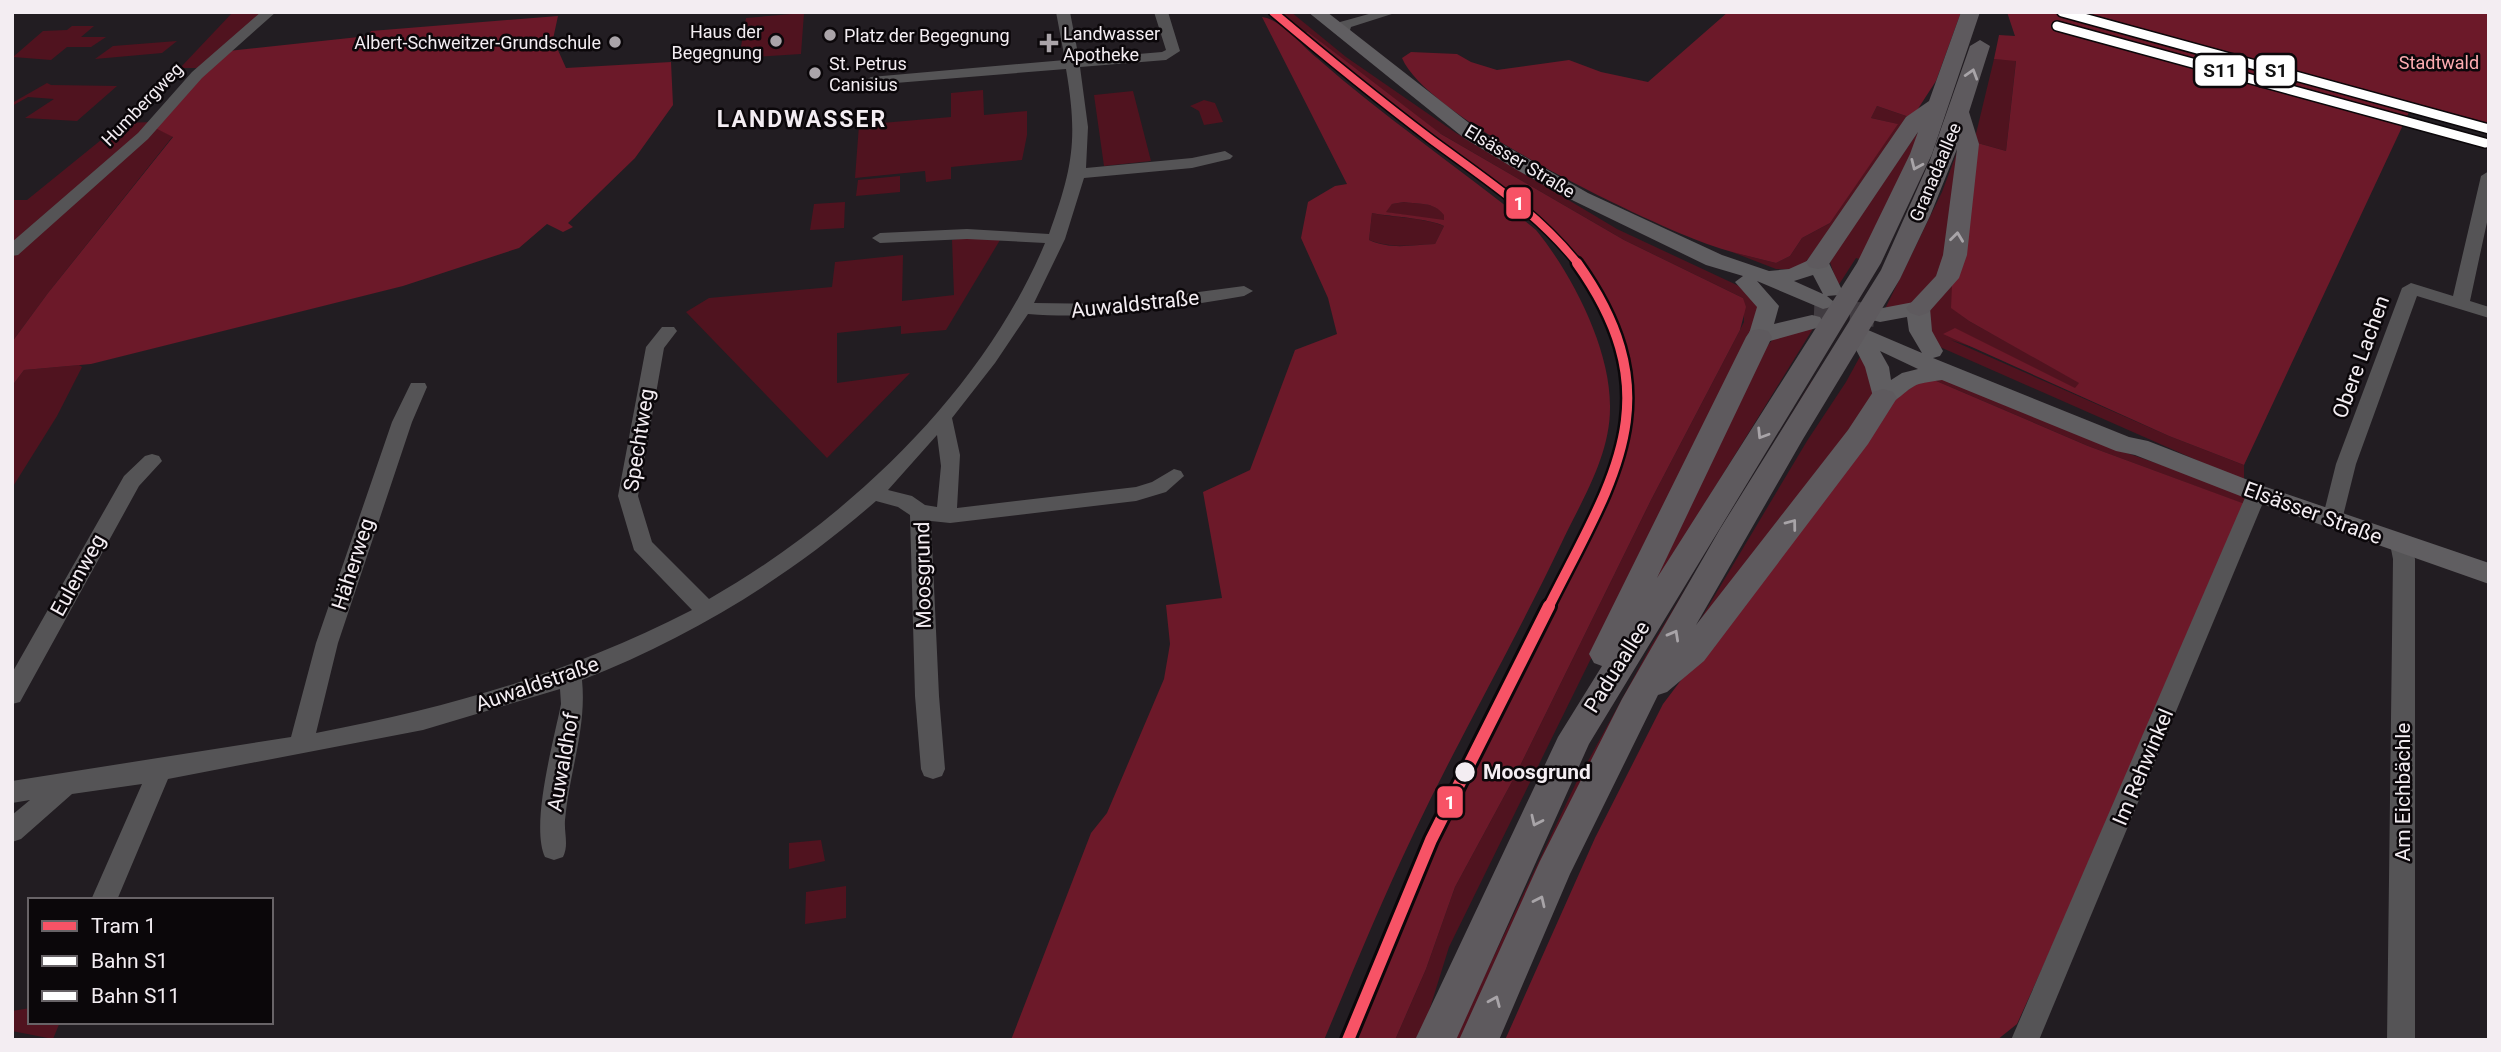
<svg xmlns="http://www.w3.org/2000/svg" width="2501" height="1052" font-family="Roboto,sans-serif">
  <rect width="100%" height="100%" fill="#221d22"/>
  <!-- green -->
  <g fill="#50131f">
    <path d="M233 12H263L200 68H180Z"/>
    <path d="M1277 12H1291L1346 57 1456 133 1617 229 1739 286 1762 311 1449 947 1420 1040H1395L1426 969 1455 887 1514 778 1651 500 1740 330 1744 322 1743 298 1624 240 1429 127 1308 32 1303 33Z"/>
    <path d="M804 13 801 54 739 58 746 18Z"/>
    <path d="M72 26H94L81 37H106L91 47H67L51 60 13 57 43 31 67 30Z"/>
    <path d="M177 41 162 53 95 59 113 46Z"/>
    <path d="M1994 59 2016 60 2006 151 1974 142Z"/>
    <path d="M47 83 51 85 117 86 77 121 25 118 54 99 28 97 12 106V103Z"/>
    <path d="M983 90 984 115 1027 111V135L1022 160 951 167V179L926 182 925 171 855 178 859 125 951 117V93Z"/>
    <path d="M1133 91 1151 161 1104 166 1094 95Z"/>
    <path d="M1204 100 1215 103 1223 122 1204 125 1199 111 1190 106Z"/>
    <path d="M1877 106 1912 118 1800 270 1776 269 1732 252 1776 263 1790 256 1802 238 1830 223 1897 124 1871 118Z"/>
    <path d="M1926 121 1862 260 1856 258 1838 286 1829 259Z"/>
    <path d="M153 122 12 247V200H27L122 123Z"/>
    <path d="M155 128 173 136 48 293 12 342V255Z"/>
    <path d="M1959 147 1944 268 1911 304 1885 309 1942 192Z"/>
    <path d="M900 176V192L856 196 858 180Z"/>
    <path d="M845 202 844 228 810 230 814 204Z"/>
    <path d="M1404 202C1420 205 1433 201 1445 215L1444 221 1385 212 1392 204Z"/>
    <path d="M1372 213C1395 218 1422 217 1444 226L1435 244C1410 245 1392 249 1369 240Z"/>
    <path d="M964 238 1000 240 946 330 901 334V326L837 333V383L910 373 827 458 686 312 709 298 832 287 835 262 903 255 902 301 954 295 952 240Z"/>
    <path d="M1952 285V308L1969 321 2080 383 2075 389 2025 364 1951 340 2169 436 2244 465V481L1940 347 1933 341 1928 312Z"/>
    <path d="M1814 327 1652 589 1757 358 1774 338Z"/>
    <path d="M1863 351 1875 380 1871 404 1693 632 1807 441 1846 382Z"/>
    <path d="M79 365 82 367 57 416 12 488V386L24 370Z"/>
    <path d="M1927 377H1938L2121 451 2232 489 2245 495 2244 504 2088 446Z"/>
    <path d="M1812 381 1819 383 1464 1040H1454L1576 783 1651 646Z"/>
    <path d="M821 840 825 861 789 869V843Z"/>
    <path d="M846 886V918L805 924 806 892Z"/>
    <path d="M30 1008V1022H60L53 1039 12 1031V1011Z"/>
  </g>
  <!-- forest -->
  <g fill="#6c1929" fill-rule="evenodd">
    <path d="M1728 12H1961L1936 81 1912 118 1877 106 1871 118 1898 124 1830 223 1802 238 1790 256 1776 263C1748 256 1720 250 1694 239 1631 214 1427 117 1402 58L1411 52 1457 54 1471 62 1497 70 1569 60 1601 72 1648 82Z"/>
    <path d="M2007 12H2053L2410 110 2244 465 2169 436 1943 334 1955 328 2075 388 2079 383 1969 321 1951 308 1952 285 1974 142 2006 151 2016 61 1994 59 1999 35 2015 36Z"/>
    <path d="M2070 12H2489V127Z"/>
    <path d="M558 16 553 39 566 68 671 62 673 105 635 158 568 223 573 227 563 232 547 224 519 248 403 286 91 364 24 370 12 386V342L48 293 173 137 155 128 201 74 228 51 368 36 371 31Z"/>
    <path d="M1262 17C1281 19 1302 46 1317 58 1386 119 1464 171 1536 230 1572 274 1611 349 1610 408 1610 456 1582 500 1562 542 1515 641 1460 736 1413 835 1381 902 1353 971 1324 1040H1011L1091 833 1107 813 1164 679 1170 644 1166 605 1222 598 1203 492 1250 470 1295 350 1337 334 1328 298 1301 238 1308 202 1335 186 1347 184ZM1404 202C1420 205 1433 201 1444 215V220L1386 212 1392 204ZM1372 213C1392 217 1428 218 1444 226L1435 244C1410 245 1392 250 1369 240Z"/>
    <path d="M1308 32 1441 134 1624 240 1743 298 1746 307 1740 330 1651 500 1514 778 1455 887 1426 969 1395 1040H1354L1435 844 1605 506C1617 476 1631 447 1633 414 1638 349 1591 262 1544 220L1317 47 1303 33Z"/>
    <path d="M1927 377 2088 446 2245 504 2145 741 2017 1024 1997 1040H1505L1595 838 1663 704 1893 400Z"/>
  </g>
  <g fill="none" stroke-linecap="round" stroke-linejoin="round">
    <!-- major-tunnel -->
    <path stroke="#413c41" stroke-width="24" stroke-dasharray="24 12" stroke-linecap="butt" d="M1814 312 1880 315"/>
    <!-- minor -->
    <g fill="#555456" fill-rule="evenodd">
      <path d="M261 12H276L202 78 148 139 18 255 12 256V242L138 133 192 72Z"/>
      <path d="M1056 12H1070L1079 59 1162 52 1166 50 1154 12H1168L1180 51 1166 60 1080 67 1088 127 1086 168 1192 158 1225 151 1233 156 1230 159 1192 168 1084 178 1065 239 1034 303 1108 304 1244 286 1253 291 1244 296C1172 308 1101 320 1028 314L995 363 952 418 960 455 957 508 1136 487 1152 482 1174 469 1181 471 1184 476 1166 492 1136 501 950 523 931 521 939 696 945 769 942 776 933 779 924 776 921 769 915 696 910 515 898 507 876 501C788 578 691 637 582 680 587 728 569 773 565 820 564 833 569 845 563 857L554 860 545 857C530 825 554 740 561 704L560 689 423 730 168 779 117 900H91L142 784 72 794 21 839 12 842V815L30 800 12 803V781L291 737 316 643 392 422 411 383H425L427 387 412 422 338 643 316 733C455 706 566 674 692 610L634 550 618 496 646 347 662 327H674L677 331 664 348 638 496 652 542 709 599C847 520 983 392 1045 243L967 239 880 243 872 238 880 233 967 229 1049 234C1073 167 1078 139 1066 69L871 85 864 81 871 77 1065 60ZM937 435 941 466 937 507 925 505 912 496 888 490Z"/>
      <path d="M1376 12 1395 13 1351 27 1348 36H1338L1336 33 1340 22Z"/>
      <path d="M2489 171V213L2470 301 2489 307V318L2417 296 2356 464 2342 520 2339 525 2332 527 2325 525 2322 520 2336 464 2402 288 2411 283 2453 296 2481 176Z"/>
      <path d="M152 454 159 456 162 461 139 486 20 702 12 704V673L124 476 145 456Z"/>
      <path d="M2257 486 2264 488 2267 493 2039 1040H2011L2247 493 2250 488Z"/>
      <path d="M2401 536 2409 539 2415 559V1040H2387L2393 559 2390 544 2393 539Z"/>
    </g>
    <!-- major -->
    <g fill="#605e61" fill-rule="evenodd">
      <path d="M1308 12H1327L1478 130 1588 193 1722 255 1769 271 1789 269 1818 256 1826 257 1842 290 1839 295 1827 296 1834 302 1831 307 1823 309 1757 281 1779 306 1774 324 1812 315 1820 317 1823 322 1820 327 1759 344 1751 342 1748 337 1757 307 1735 282 1743 276 1706 265 1574 201 1517 170 1464 138ZM1813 275 1823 294 1794 281Z"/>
      <path d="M1919 301 1927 303 1930 308 1932 331 1943 351 1940 356 1933 358 2129 437 2148 441 2266 487 2489 563V584L2248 499 2135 455 2116 451 1942 380C1935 381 1926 382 1919 384 1902 390 1895 409 1875 404L1865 367 1852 342 1860 332 1868 330 1922 353 1909 331 1907 317 1880 322 1872 320 1869 315 1872 310ZM1880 351 1918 369 1902 373 1891 380 1889 367Z"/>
    </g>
    <!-- highway -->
    <g fill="#5e5a5e" fill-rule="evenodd">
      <path d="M1961 12H1980L1932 154 1881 263 1589 744 1456 1040H1415L1558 737 1602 666 1594 663 1589 654 1746 337 1750 331 1759 329 1768 331 1772 337 1657 578 1857 263 1910 154 1918 132 1827 267 1818 269 1809 267 1806 262 1906 117 1929 101Z"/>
      <path d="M1980 40 1990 46 1969 112 1979 144 1967 255 1959 278 1928 313 1919 316 1910 313 1906 308 1936 276 1943 255 1957 149 1930 216 1900 279 1803 439 1696 625 1848 430 1873 392 1883 389 1893 392 1897 398 1868 444 1704 661 1667 692 1658 695 1570 874 1499 1040H1459L1540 861 1622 699 1720 529 1881 270 1930 160 1970 46Z"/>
    </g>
    <defs>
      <path id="rail-1" d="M2062 12 2489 129"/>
      <path id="rail-2" d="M2057 26 2485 143"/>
    </defs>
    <!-- rail-1 casing -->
    <use href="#rail-1" stroke="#0b070a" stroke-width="12"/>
    <!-- rail-2 casing -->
    <use href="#rail-2" stroke="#0b070a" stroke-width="12"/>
    <!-- rail-1 -->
    <use href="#rail-1" stroke="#fff" stroke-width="9"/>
    <!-- rail-2 -->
    <use href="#rail-2" stroke="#fff" stroke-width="9"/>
    <defs>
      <path id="tram-1-far2" d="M1273 12C1325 56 1378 99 1432 140 1485 179 1538 213 1579 265"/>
      <path id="tram-1-far1" d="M1548 608C1612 480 1674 399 1577 263"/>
      <path id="tram-1" d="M1348 1040 1431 840 1549 606"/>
    </defs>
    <!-- tram-1-far2 casing -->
    <use href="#tram-1-far2" stroke="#0b070a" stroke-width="11"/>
    <!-- tram-1-far1 casing -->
    <use href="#tram-1-far1" stroke="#0b070a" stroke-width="15"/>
    <!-- tram-1 casing -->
    <use href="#tram-1" stroke="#0b070a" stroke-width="18"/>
    <!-- tram-1-far2 -->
    <use href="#tram-1-far2" stroke="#f75366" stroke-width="8"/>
    <!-- tram-1-far1 -->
    <use href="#tram-1-far1" stroke="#f75366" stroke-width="10"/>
    <!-- tram-1 -->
    <use href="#tram-1" stroke="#f75366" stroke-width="12"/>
  </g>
  <!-- one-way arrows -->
  <defs><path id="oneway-chevron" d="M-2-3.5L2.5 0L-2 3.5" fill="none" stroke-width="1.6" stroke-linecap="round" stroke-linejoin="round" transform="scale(1.75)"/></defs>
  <g stroke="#a8a4a8">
    <use href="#oneway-chevron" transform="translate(1972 74) rotate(-73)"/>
    <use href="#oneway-chevron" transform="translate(1916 165) rotate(114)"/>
    <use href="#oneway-chevron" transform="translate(1957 237) rotate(-83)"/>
    <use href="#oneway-chevron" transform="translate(1762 434) rotate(122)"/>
    <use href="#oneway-chevron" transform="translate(1792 524) rotate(-53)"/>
    <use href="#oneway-chevron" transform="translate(1674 635) rotate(-61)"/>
    <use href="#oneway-chevron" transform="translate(1536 821) rotate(115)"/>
    <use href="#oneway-chevron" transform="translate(1540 901) rotate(-65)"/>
    <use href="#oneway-chevron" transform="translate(1495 1001) rotate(-67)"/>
  </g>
  <!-- markers -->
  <g fill="#aaa4a9" stroke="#0b070a" stroke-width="2.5">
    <circle cx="830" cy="35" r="7"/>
    <circle cx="776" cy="41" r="7"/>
    <circle cx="615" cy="42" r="7"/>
    <path d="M1045.5 32.5h7v7h7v7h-7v7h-7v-7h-7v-7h7z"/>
    <circle cx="815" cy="73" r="7"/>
  </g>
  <circle fill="#f3edf2" stroke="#0b070a" stroke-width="2.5" cx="1465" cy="772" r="11"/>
  <g text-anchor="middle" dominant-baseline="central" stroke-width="5" stroke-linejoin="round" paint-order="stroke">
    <!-- far-poi labels -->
    <g font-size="18" fill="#f3edf2" stroke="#0b070a" text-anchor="start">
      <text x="762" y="31" text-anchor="end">Haus der<tspan x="762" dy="21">Begegnung</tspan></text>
      <text x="1063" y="33">Landwasser<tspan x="1063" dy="21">Apotheke</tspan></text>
      <text x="844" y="35">Platz der Begegnung</text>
      <text x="601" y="42" text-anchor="end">Albert-Schweitzer-Grundschule</text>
      <text x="829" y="63">St. Petrus<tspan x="829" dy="21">Canisius</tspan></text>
    </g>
    <!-- far-park labels -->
    <g font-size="18" fill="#fdacb1" stroke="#0b070a">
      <text x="2439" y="62">Stadtwald</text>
    </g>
    <!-- far-street labels -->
    <g font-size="18" fill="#f3edf2" stroke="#0b070a">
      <text transform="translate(142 104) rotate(-46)">Humbergweg</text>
      <text transform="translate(1520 161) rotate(31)">Elsässer Straße</text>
      <text transform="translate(1935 172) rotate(-67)">Granadaallee</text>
    </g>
    <!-- street labels -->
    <g font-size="21" fill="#f3edf2" stroke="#0b070a">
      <text transform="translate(1135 304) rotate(-6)">Auwaldstraße</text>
      <text transform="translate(2361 357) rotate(-70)">Obere Lachen</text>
      <text transform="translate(639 440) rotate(-81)">Spechtweg</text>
      <text transform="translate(2313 513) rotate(20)">Elsässer Straße</text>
      <text transform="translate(353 564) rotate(-72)">Häherweg</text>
      <text transform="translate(78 575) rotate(-61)">Eulenweg</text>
      <text transform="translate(923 575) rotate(-91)">Moosgrund</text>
      <text transform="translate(1617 667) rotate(-58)">Paduaallee</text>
      <text transform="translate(537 684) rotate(-19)">Auwaldstraße</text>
      <text transform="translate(563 762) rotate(-80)">Auwaldhof</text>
      <text transform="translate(2143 767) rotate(-67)">Im Rehwinkel</text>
      <text transform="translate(2403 792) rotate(-90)">Am Eichbächle</text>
    </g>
    <!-- stop labels -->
    <g font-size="21" font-weight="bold" fill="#f3edf2" stroke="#0b070a" text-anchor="start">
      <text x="1483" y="772">Moosgrund</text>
    </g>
    <!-- far-district labels -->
    <g font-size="23" font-weight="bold" letter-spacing="2" fill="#f3edf2" stroke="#0b070a">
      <text x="802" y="119">LANDWASSER</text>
    </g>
  </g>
  <g stroke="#0b070a" stroke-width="2.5">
    <rect x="2255" y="54" width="41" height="33" rx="7" fill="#fff"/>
    <rect x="2194" y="54" width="53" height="33" rx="7" fill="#fff"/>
    <rect x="1505" y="186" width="27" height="34" rx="7" fill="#f75366"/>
    <rect x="1436" y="785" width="28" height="34" rx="7" fill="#f75366"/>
  </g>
  <g font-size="19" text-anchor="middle" font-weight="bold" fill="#fff">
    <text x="1519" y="210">1</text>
    <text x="1450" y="809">1</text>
  </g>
  <g font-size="19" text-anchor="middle" font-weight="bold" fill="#111">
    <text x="2276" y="77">S1</text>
    <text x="2220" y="77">S11</text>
  </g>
  <!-- border -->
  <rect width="2501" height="1052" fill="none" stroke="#f3edf2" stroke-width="28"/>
  <!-- legend -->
  <rect x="28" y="898" width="245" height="126" fill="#0b070a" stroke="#686367" stroke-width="2"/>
  <rect x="42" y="921" width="35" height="10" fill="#f75366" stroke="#686367" stroke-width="2"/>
  <text x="91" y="933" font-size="21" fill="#f3edf2">Tram 1</text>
  <rect x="42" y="956" width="35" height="10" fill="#ffffff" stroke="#686367" stroke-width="2"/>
  <text x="91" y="968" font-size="21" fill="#f3edf2">Bahn S1</text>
  <rect x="42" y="991" width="35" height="10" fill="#ffffff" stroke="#686367" stroke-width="2"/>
  <text x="91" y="1003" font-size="21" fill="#f3edf2">Bahn S11</text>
</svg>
